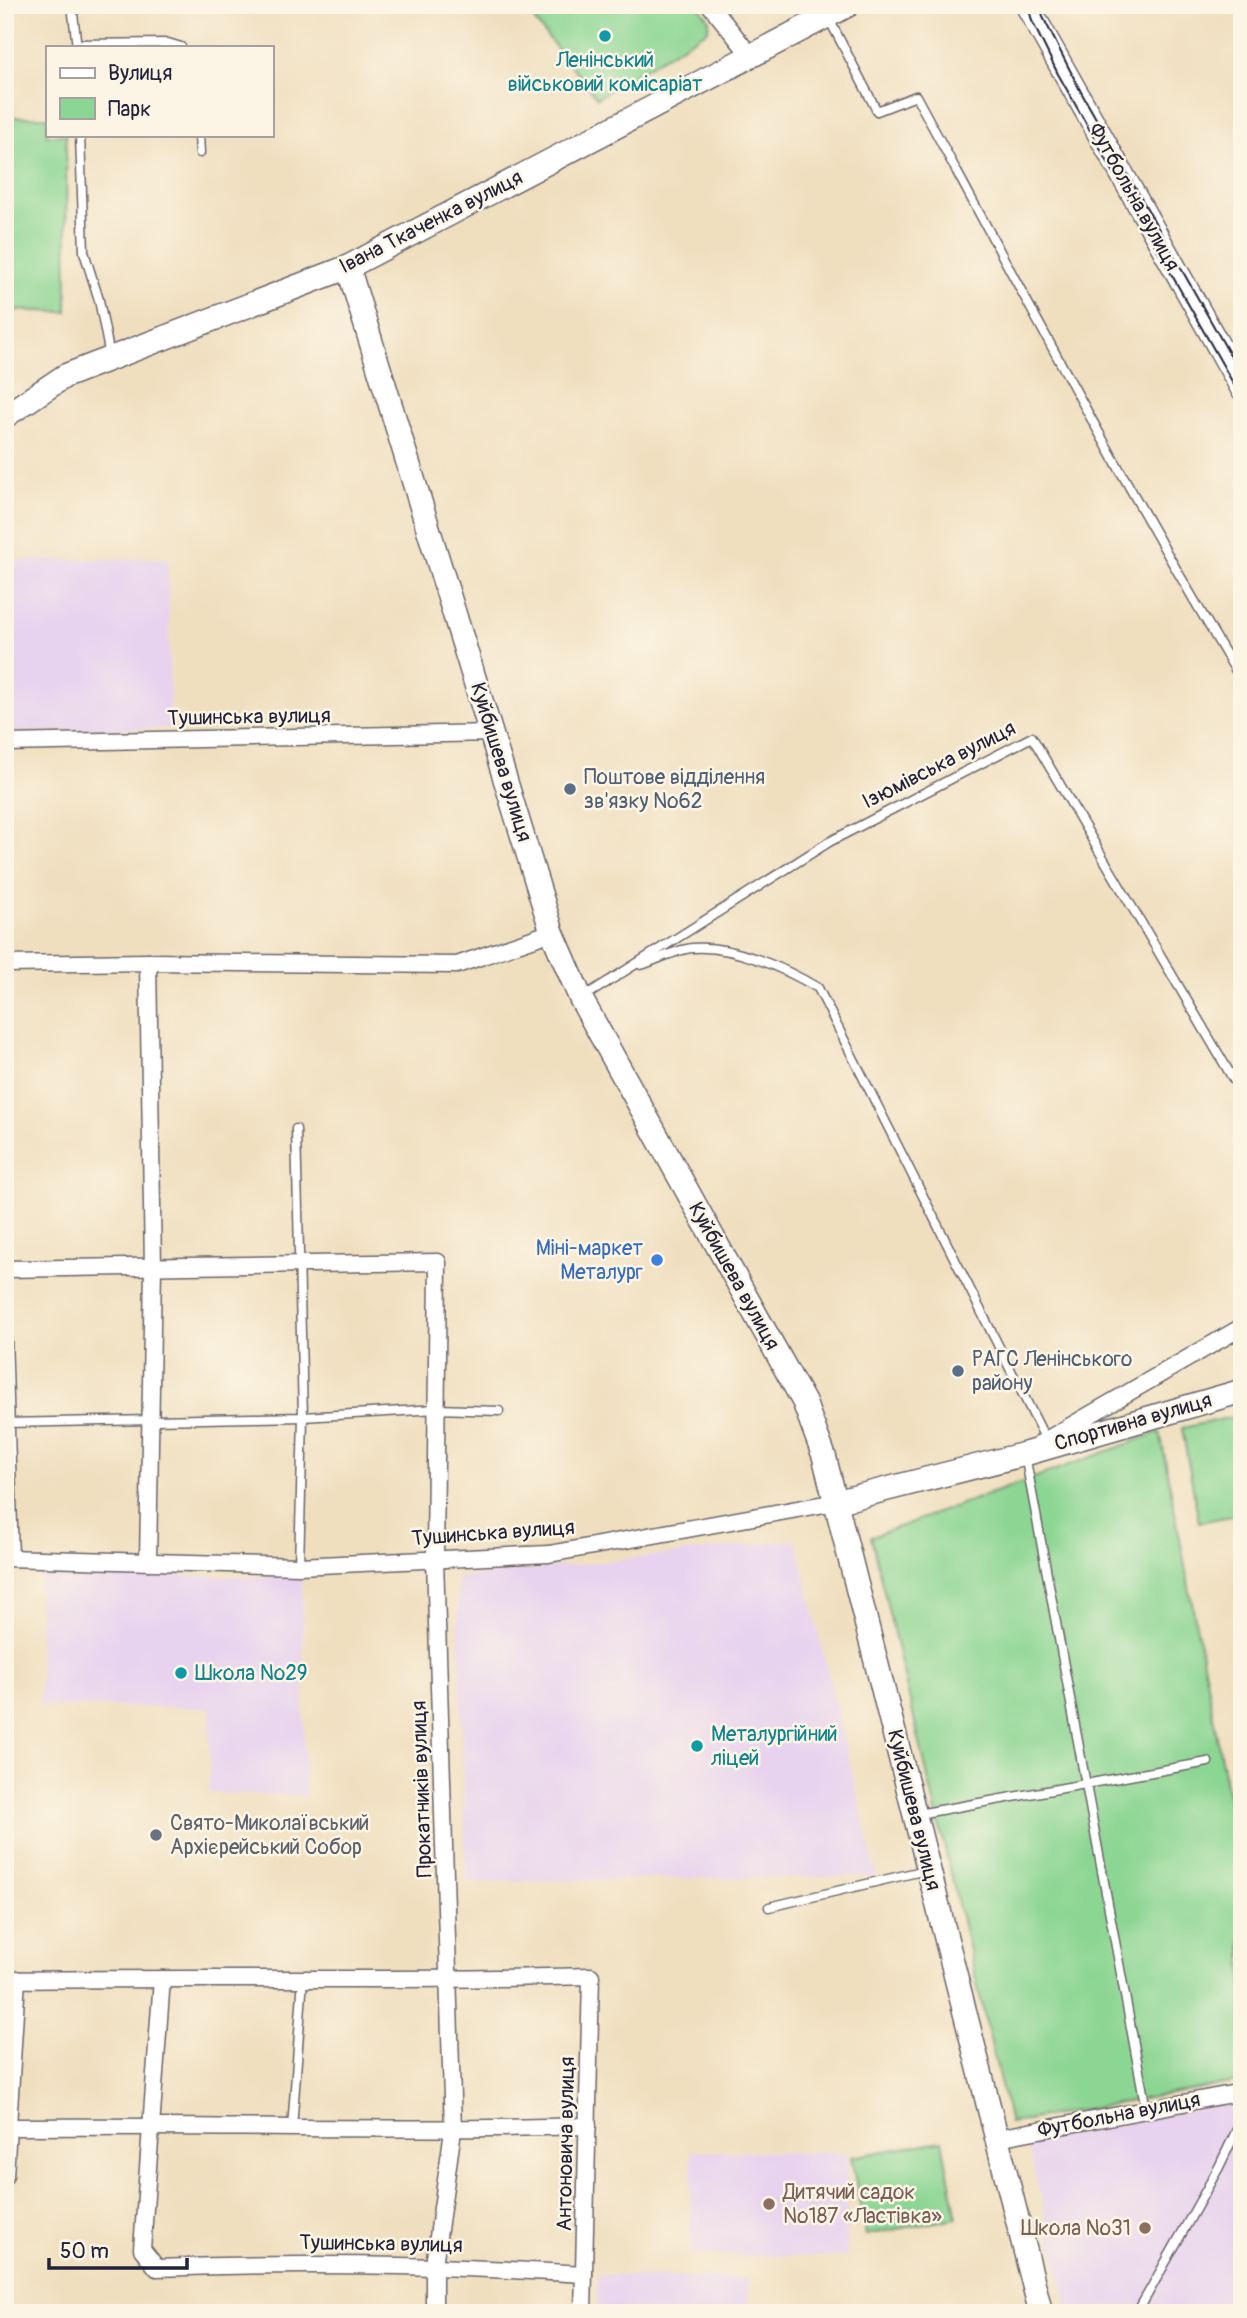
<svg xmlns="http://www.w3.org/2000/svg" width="1247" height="2318" font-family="Pangolin,sans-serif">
  <rect width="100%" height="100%" fill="#fcf5e5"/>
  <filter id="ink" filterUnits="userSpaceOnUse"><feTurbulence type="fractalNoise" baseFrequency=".0143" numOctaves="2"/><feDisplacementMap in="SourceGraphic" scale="14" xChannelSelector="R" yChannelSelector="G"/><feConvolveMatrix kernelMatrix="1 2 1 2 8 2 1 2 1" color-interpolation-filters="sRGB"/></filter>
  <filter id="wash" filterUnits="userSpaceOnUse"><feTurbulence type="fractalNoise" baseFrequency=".00686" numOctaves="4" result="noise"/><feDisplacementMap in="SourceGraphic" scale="28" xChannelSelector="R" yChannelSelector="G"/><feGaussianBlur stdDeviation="1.57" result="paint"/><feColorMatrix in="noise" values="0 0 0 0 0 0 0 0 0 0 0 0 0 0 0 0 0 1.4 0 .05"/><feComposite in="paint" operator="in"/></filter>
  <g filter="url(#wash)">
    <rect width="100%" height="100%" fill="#f0dfbf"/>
    <!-- built -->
    <g fill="#e7d2ef">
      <path d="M168 558 170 728 5 732V561Z"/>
      <path d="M796 1540 877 1876 466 1882 457 1578Z"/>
      <path d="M39 1573 302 1578 305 1796 209 1793 210 1708 40 1706Z"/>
      <path d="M1242 2101V2313H1069L1027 2143Z"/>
      <path d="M691 2151 847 2153V2257L691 2255Z"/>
      <path d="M597 2275 748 2279V2313H598Z"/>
    </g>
    <!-- green -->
    <g fill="#8cd693" stroke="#577c67" stroke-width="2">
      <path d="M549 5H698L709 19 708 30 597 98 534 20Z"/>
      <path d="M5 117H47V135H66L67 312 5 310Z"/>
      <path d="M1242 1415V1514L1199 1522 1182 1428Z"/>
      <path d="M1160 1432 1242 1871V2081L1010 2123 871 1537Z"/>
      <path d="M942 2141 957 2218 866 2235 851 2157Z"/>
    </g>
  </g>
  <g filter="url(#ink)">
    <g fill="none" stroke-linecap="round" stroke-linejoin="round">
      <defs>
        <g id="lane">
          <path d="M72 5 77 47"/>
          <path d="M829 19 877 111 916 96C1022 292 1127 490 1242 681"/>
          <path d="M77 44 168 43 181 47"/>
          <path d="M80 135 84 252 99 300 110 356"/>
          <path d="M199 135 200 153"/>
          <path d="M641 965C657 960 677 949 693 948 733 945 784 968 818 988L1046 1440"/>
          <path d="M582 998 829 842 1032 737 1242 1094"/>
          <path d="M296 1129 303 1417 299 1566"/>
          <path d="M5 1272 14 1558"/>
          <path d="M5 1423 303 1417 437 1409 499 1411"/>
          <path d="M1025 1455 1146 2109"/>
          <path d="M918 1814 1208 1762"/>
          <path d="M769 1907 926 1870"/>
          <path d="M292 2129 303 1978"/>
          <path d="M1137 2313 1219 2167 1242 2119"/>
        </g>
        <g id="street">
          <path d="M710 5 751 56"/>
          <path d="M5 743 493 733"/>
          <path d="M148 962 153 1267 148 1562"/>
          <path d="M5 964 148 962 457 965 552 932"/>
          <path d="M5 1269 438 1262 435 1559 453 2130 434 2265V2313"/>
          <path d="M1041 1443 1242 1327"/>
          <path d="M5 1558 299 1566 549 1554 836 1502"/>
          <path d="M162 1979 142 2249 157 2268C300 2262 441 2265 584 2274"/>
          <path d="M5 1980C201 1977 396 1982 591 1976L583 2313"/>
          <path d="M8 2127C201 2125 395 2132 588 2126"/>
          <path d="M997 2138 1242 2092"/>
          <path d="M5 2176 17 1979"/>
        </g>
        <g id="secondary">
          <path d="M1027 5 1242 388"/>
          <path d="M348 267 552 932 581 999 804 1402 824 1456 1041 2313"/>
          <path d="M5 416 65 376 348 267 848 5"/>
          <path d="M836 1502 1025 1454 1242 1391"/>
        </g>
      </defs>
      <!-- lane casing -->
      <use href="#lane" stroke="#6a6469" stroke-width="11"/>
      <!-- street casing -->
      <use href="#street" stroke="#6a6469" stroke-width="19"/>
      <!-- secondary casing -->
      <use href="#secondary" stroke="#6a6469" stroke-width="26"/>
      <!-- lane -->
      <use href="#lane" stroke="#fff" stroke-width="8"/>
      <!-- street -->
      <use href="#street" stroke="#fff" stroke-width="16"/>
      <!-- secondary -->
      <use href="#secondary" stroke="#fff" stroke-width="23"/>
      <!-- tram -->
      <g stroke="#22223b" stroke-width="2">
        <path d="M1028 5 1032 21 1058 74 1242 399"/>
        <path d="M1041 5 1043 17 1081 92 1242 376"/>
      </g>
    </g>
  </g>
  <!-- markers -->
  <g fill="#0f9aa8" stroke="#fcf5e5" stroke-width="2.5">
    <circle cx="605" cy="36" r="7"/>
    <circle cx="181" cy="1673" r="7"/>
    <circle cx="697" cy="1746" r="7"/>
  </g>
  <g fill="#5c6f8a" stroke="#fcf5e5" stroke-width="2.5">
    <circle cx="570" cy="789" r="7"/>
    <circle cx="958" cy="1371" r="7"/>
  </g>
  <circle fill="#3f7fe0" stroke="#fcf5e5" stroke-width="2.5" cx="657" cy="1260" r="7"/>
  <circle fill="#6b7280" stroke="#fcf5e5" stroke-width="2.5" cx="156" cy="1835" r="7"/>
  <g fill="#8d6e63" stroke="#fcf5e5" stroke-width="2.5">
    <circle cx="769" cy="2204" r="7"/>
    <circle cx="1145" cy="2228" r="7"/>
  </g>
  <g text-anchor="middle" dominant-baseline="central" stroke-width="5" stroke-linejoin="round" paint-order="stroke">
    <!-- culture labels -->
    <g font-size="21" fill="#0d838f" stroke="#fcf5e5" text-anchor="start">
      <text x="605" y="60" text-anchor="middle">Ленінський<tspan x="605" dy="24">військовий комісаріат</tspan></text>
      <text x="195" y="1673">Школа №29</text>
      <text x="711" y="1734">Металургійний<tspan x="711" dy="24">ліцей</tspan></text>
    </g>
    <!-- street labels -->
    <g font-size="21" fill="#22223b" stroke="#fcf5e5">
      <text transform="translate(1134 197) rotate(61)">Футбольна вулиця</text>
      <text transform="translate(431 222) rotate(-27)">Івана Ткаченка вулиця</text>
      <text transform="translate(249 717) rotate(-1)">Тушинська вулиця</text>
      <text transform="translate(501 762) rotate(73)">Куйбишева вулиця</text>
      <text transform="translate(939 765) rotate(-27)">Ізюмівська вулиця</text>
      <text transform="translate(734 1276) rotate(61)">Куйбишева вулиця</text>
      <text transform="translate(1133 1422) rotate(-16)">Спортивна вулиця</text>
      <text transform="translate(493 1533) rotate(-4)">Тушинська вулиця</text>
      <text transform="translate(422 1789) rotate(-92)">Прокатників вулиця</text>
      <text transform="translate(914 1810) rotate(76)">Куйбишева вулиця</text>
      <text transform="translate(1119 2115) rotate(-11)">Футбольна вулиця</text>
      <text transform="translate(566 2144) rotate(-89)">Антоновича вулиця</text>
      <text transform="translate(381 2244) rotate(1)">Тушинська вулиця</text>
    </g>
    <!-- service labels -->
    <g font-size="21" fill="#4e5e75" stroke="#fcf5e5" text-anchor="start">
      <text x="584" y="777">Поштове відділення<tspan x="584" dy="24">зв'язку №62</tspan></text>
      <text x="972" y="1359">РАГС Ленінського<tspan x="972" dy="24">району</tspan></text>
    </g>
    <!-- shop labels -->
    <g font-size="21" fill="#366cbe" stroke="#fcf5e5" text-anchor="end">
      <text x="643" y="1248">Міні-маркет<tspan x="643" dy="24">Металург</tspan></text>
    </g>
    <!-- worship labels -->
    <g font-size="21" fill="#5b616d" stroke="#fcf5e5" text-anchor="start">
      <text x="170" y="1823">Свято-Миколаївський<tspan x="170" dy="24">Архієрейський Собор</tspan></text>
    </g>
    <!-- education labels -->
    <g font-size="21" fill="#785e54" stroke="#fcf5e5" text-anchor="start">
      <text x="783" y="2192">Дитячий садок<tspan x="783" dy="24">№187 «Ластівка»</tspan></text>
      <text x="1131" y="2228" text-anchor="end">Школа №31</text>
    </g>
  </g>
  <!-- margin -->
  <rect width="1247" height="2318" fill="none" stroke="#fcf5e5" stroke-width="28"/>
  <!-- legend -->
  <rect x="46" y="46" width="228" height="91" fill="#fcf5e5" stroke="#a5a1a1" stroke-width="2"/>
  <rect x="60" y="68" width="35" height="10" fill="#ffffff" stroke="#a5a1a1" stroke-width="2"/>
  <text x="108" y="80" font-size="21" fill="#22223b">Вулиця</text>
  <rect x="60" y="98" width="35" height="21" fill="#8cd693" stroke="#a5a1a1" stroke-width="2"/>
  <text x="108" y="116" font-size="21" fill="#22223b">Парк</text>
  <!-- scale -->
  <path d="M49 2258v10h138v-10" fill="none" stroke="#22223b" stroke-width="3.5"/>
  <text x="60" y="2258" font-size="21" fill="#22223b" stroke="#fcf5e5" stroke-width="5" paint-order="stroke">50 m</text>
</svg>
